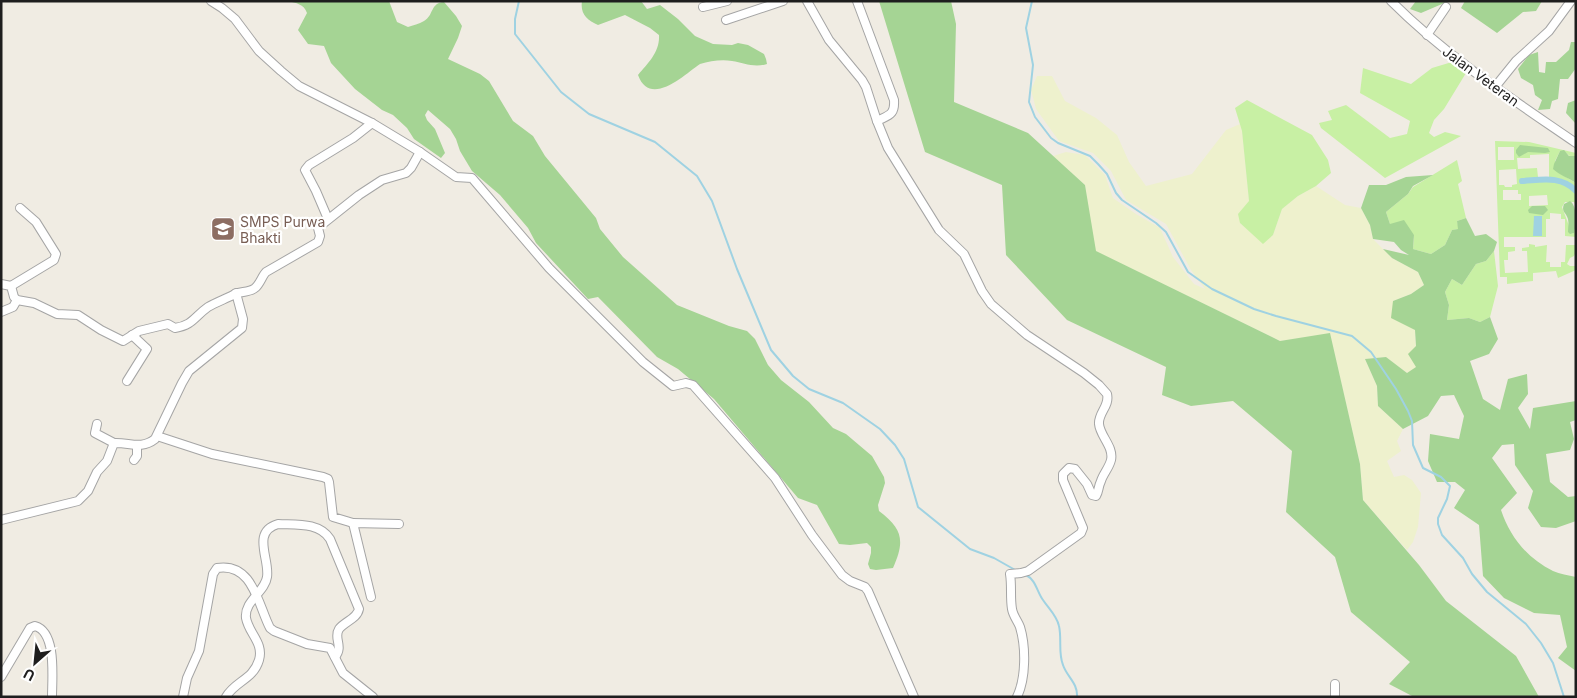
<svg xmlns="http://www.w3.org/2000/svg" width="1577" height="698" font-family="Inter,sans-serif">
  <rect width="100%" height="100%" fill="#f0ece3"/>
  <!-- farmland -->
  <path fill="#eef1cd" d="M1037 76H1052L1065 101 1096 118 1117 135 1129 162 1146 186 1192 174 1226 130 1240 124 1242 131 1249 201 1240 223 1263 243 1273 235 1282 209 1298 196 1316 186 1345 205 1361 208 1370 225 1373 239 1392 258 1418 272 1424 285 1411 294 1393 301 1415 330 1417 367 1407 373 1386 357 1365 359 1377 386 1378 406 1403 429 1397 441 1401 451 1387 461 1394 477 1404 475 1412 480 1421 493 1418 527 1413 542 1407 550 1363 500 1360 464 1330 334 1280 341 1095 251 1085 185 1053 156 1066 152 1085 155 1105 175 1113 198 1136 214 1160 228 1173 257 1194 284 1205 289 1191 270 1166 224 1126 200 1111 171 1093 153 1059 141 1036 109 1031 90Z"/>
  <!-- grass -->
  <g fill="#c8f0a4" fill-rule="evenodd">
    <path d="M1452 62 1466 73 1444 109 1434 120 1429 133 1434 137 1445 132 1461 136 1385 178 1321 128 1319 123 1332 120 1328 111 1346 105 1390 138 1407 134 1410 121 1360 93 1363 68 1411 84 1432 68Z"/>
    <path d="M1247 100 1312 135 1328 160 1331 173 1316 186 1298 196 1282 209 1273 235 1263 244 1240 223 1238 214 1249 201 1242 131 1235 108Z"/>
    <path d="M1495 141 1529 142 1576 153V156L1571 157 1565 152 1560 151 1555 161 1561 174 1576 183V206L1574 202H1565L1562 207 1572 234 1576 228V252L1574 256 1570 258 1567 264 1570 266H1576V270L1558 278 1556 271 1533 273V281L1507 284V277H1500ZM1514 147V160H1498V147ZM1549 154V177H1538L1537 168 1518 169 1517 158H1530V155ZM1516 169 1517 184 1512 185V187H1505L1504 185H1499V170ZM1503 190H1518V194H1521V200H1503ZM1547 195 1548 205 1529 206V196ZM1550 213 1561 214V219H1565V236L1576 237 1575 245H1566L1565 262H1561V267H1550V262H1546L1547 245 1535 247V245L1529 244V247L1522 248V251H1527L1528 272 1505 273 1504 260H1508V252L1515 251V247H1504V237H1546V219H1550Z"/>
    <path d="M1457 160 1462 181 1458 184 1466 218 1457 221 1459 229 1452 230 1445 245 1431 254 1413 249 1414 235 1390 224 1386 212 1408 194 1413 187Z"/>
    <path d="M1494 251 1498 286 1490 317 1480 322 1469 318 1447 320 1449 305 1445 292 1452 279 1462 285 1476 264 1486 261Z"/>
  </g>
  <!-- forest -->
  <g fill="#a5d494">
    <path d="M288 1H389L397 22 408 27C413 25 419 24 424 21 434 15 430 3 444 2L456 16 462 26 458 38 448 59 480 74 489 81 513 121 533 136 545 156 596 218 600 229 623 257 677 305 729 326 747 331 755 339 768 365 781 380 809 402 833 428 846 434 872 456 884 477 885 483 878 505 879 511C903 529 905 541 893 568L876 570 870 569 868 564 871 553V547L867 543 850 545 839 544 817 505 798 498 714 399 678 369 657 357 598 297 588 299 536 243 528 228 500 195 472 171 460 151 456 139 450 129 428 110 425 115 427 120 435 129 445 153 441 158 414 139 407 128 393 115 382 110 355 89 331 63 324 46 308 44 298 30 307 13C304 4 296 3 288 1Z"/>
    <path d="M582 1H641L647 9 660 5 678 19 695 36 713 44 732 45 738 43 748 45 764 54 766 59 767 64C754 68 744 63 732 61 722 59 710 61 700 64 684 75 650 108 638 75 648 63 660 52 659 35L650 28 625 15 598 25C587 20 580 14 582 1Z"/>
    <path d="M879 1H951L956 24 954 102 1028 133 1085 185 1096 251 1280 341 1330 333 1360 464 1363 500 1419 565 1446 601 1516 656 1539 697H1414L1389 684 1410 662 1351 612 1335 557 1286 512 1292 451 1233 401 1191 406 1162 395 1166 367 1067 320 1006 255 1002 185 925 152Z"/>
    <path d="M1416 1H1449L1421 13 1410 9Z"/>
    <path d="M1465 1H1542L1536 11 1523 12 1497 33 1461 8Z"/>
    <path d="M1571 42H1576V68L1568 79H1560L1558 99 1552 101 1550 109 1538 110 1542 100 1535 95 1533 85 1521 78 1518 69 1529 55 1538 52 1539 72 1545 73 1546 62H1556L1569 50Z"/>
    <path d="M1576 100V124L1566 113 1568 103Z"/>
    <path d="M1520 145 1548 148 1550 152 1545 153 1528 152 1519 157 1516 153V150Z"/>
    <path d="M1564 150 1569 156H1576V183C1569 178 1559 175 1553 169L1554 164 1560 151Z"/>
    <path d="M1433 175 1413 186 1408 194 1386 212 1390 224 1404 220 1414 235 1413 249 1431 254 1445 245 1452 230 1458 229 1457 221 1466 218 1475 236 1486 234 1497 242 1494 251 1486 261 1476 264 1462 285 1452 279 1445 292 1449 305 1447 320 1469 318 1480 322 1490 317 1498 339 1489 354 1470 361 1483 399 1500 410 1508 379 1527 374 1528 394 1518 408 1530 429 1533 408 1576 401V420L1570 422 1574 439 1570 450 1546 454 1550 482 1568 497 1576 496V521L1556 528 1541 527 1528 508 1533 491 1515 465 1514 444 1502 445 1492 458 1517 493 1501 510C1510 537 1527 558 1553 571 1560 574 1568 575 1576 577V671L1558 658 1567 647 1560 615 1534 613 1504 598 1483 576 1479 525 1454 508 1465 490 1455 482H1437L1428 461 1430 434 1459 439 1464 416 1454 395 1441 396 1428 416 1403 429 1378 406 1377 386 1365 359 1386 357 1407 373 1416 367 1408 354 1416 346 1415 330 1391 318 1393 301 1411 294 1424 285 1418 272 1392 258 1383 249 1409 255 1401 250 1394 242 1373 239 1370 225 1361 208 1369 185H1386L1406 177Z"/>
    <path d="M1570 201C1577 205 1577 224 1574 233L1570 234 1568 232C1568 228 1569 223 1568 219 1566 212 1561 212 1564 204Z"/>
    <path d="M1532 206H1545L1548 210 1543 215 1529 213 1528 210Z"/>
  </g>
  <!-- water -->
  <path fill="#9fd2e2" d="M1534 216H1542V236H1533Z"/>
  <g fill="none" stroke-linecap="round" stroke-linejoin="round">
    <!-- stream -->
    <g stroke="#9fd2e2" stroke-width="2">
      <path d="M519 1 515 19V34L561 92 589 114 655 142 697 176 712 201 737 269 771 350 793 376 809 389 843 403 880 429 895 445 904 459 918 507 970 549 994 558 1017 571"/>
      <path d="M1032 1 1026 28 1033 65 1029 102 1035 117 1051 138 1058 143 1090 156 1098 164 1107 174 1116 193 1122 200 1156 223 1166 232 1188 272 1212 289 1254 309 1276 316 1352 336 1371 352 1396 389 1408 411 1412 421 1413 445 1423 468 1441 477 1450 486 1447 499 1438 518V524L1442 535 1463 558 1472 574 1487 592 1526 624 1541 643 1553 663 1564 697"/>
      <path d="M1026 575C1036 580 1037 592 1043 600 1049 609 1057 616 1059 626 1062 639 1058 653 1063 665 1067 677 1078 683 1077 697"/>
    </g>
    <!-- canal -->
    <path stroke="#9fd2e2" stroke-width="6" d="M1522 181C1541 180 1561 175 1576 191"/>
    <defs>
      <g id="minor">
        <path d="M211 1 222 8 235 19 259 51 281 71 299 86 372 123 420 152 456 177 472 178 549 268 643 362 673 386 686 383 693 385 775 478 812 535 842 575 850 581 865 587 868 591 914 697"/>
        <path d="M807 1 829 40 862 80 866 87 877 121"/>
        <path d="M857 1 894 100C895 115 889 115 877 121L888 148 939 230 964 254 982 291 991 304 1027 335 1084 373 1099 385 1107 394C1110 406 1098 413 1099 424 1100 436 1114 447 1111 460 1109 468 1103 474 1101 481 1098 487 1099 491 1096 496L1092 495 1087 484 1075 469 1069 468 1063 474V480L1083 528 1081 533 1028 571 1021 573 1010 574C1012 586 1010 597 1012 609 1013 616 1018 621 1020 627 1026 647 1026 678 1017 697"/>
        <path d="M1391 1C1447 57 1512 99 1576 143"/>
        <path d="M703 7 727 1"/>
        <path d="M726 20 783 1"/>
        <path d="M1427 35 1446 7"/>
        <path d="M1495 87 1516 61 1549 31 1571 1"/>
        <path d="M328 219 316 191 305 170 309 165 353 138 372 123"/>
        <path d="M1 284 11 286 14 297 17 300 34 303 57 314 78 315 101 330 123 341 139 331 168 324 175 328C193 325 194 317 208 307 215 303 225 299 233 295 239 291 249 293 255 288 260 284 262 276 266 272L318 242 320 236 318 228 320 226 359 195 382 180 406 173 411 168 420 152"/>
        <path d="M11 286 54 260 56 254 36 222 20 208"/>
        <path d="M1 312 13 307 17 300"/>
        <path d="M127 381 147 349 132 335"/>
        <path d="M97 424 95 433 114 443"/>
        <path d="M157 436 212 454 323 477 328 479 329 482 333 517 353 523"/>
        <path d="M134 460 137 456V446"/>
        <path d="M1 520 78 501 88 491 97 472 107 461 114 443C129 442 141 450 155 439L182 383 189 371 242 328 243 319 236 293"/>
        <path d="M371 597 353 523 399 524"/>
        <path d="M1 677 30 628 35 626C57 632 52 678 52 697"/>
        <path d="M1335 684V697"/>
        <path d="M183 697 187 678 199 651 213 574 217 568C253 562 258 605 270 628L274 631 307 644 330 648 343 673 373 697"/>
        <path d="M226 697C235 681 253 680 259 660 264 643 249 634 246 618 244 601 265 592 267 577 270 559 251 532 278 524 296 525 319 522 330 539L359 609C357 619 345 621 339 629 333 638 344 646 335 657"/>
      </g>
    </defs>
    <!-- minor casing -->
    <use href="#minor" stroke="#a5a5a5" stroke-width="10"/>
    <!-- minor -->
    <use href="#minor" stroke="#fff" stroke-width="8"/>
  </g>
  <!-- icons -->
  <defs>
    <symbol id="school-square" viewBox="-11 -11 22 22"><rect x="-9" y="-9" width="18" height="18" rx="4" fill="#8d6e63" stroke="#fff"/><path d="M0-5L7-2L0 1L-7-2ZM-4 1L0 2.5L4 1V4Q0 6-4 4Z" fill="#fff"/></symbol>
  </defs>
  <g fill-rule="evenodd">
    <use href="#school-square" x="209" y="215" width="28" height="28"/>
  </g>
  <g text-anchor="middle" dominant-baseline="central" stroke-width="4.5" stroke-linejoin="round" paint-order="stroke">
    <!-- street labels -->
    <g font-size="14" fill="#1e1e1e" stroke="#fff">
      <text transform="translate(1481 76) rotate(36)">Jalan Veteran</text>
    </g>
    <!-- education labels -->
    <g font-size="14" fill="#785e54" stroke="#fff" text-anchor="start">
      <text x="240" y="221">SMPS Purwa<tspan x="240" dy="16">Bhakti</tspan></text>
    </g>
  </g>
  <!-- border -->
  <rect width="1577" height="698" fill="none" stroke="#1e1e1e" stroke-width="5"/>
  <!-- north arrow -->
  <g transform="translate(35 663) rotate(207)" stroke="#ffffff" stroke-width="4" paint-order="stroke">
  <path d="M0-4L9 19L0 12L-9 19Z" fill="#1e1e1e"/>
  <text y="-8" font-size="14" font-weight="bold" text-anchor="middle" fill="#1e1e1e">U</text>
  </g>
</svg>
